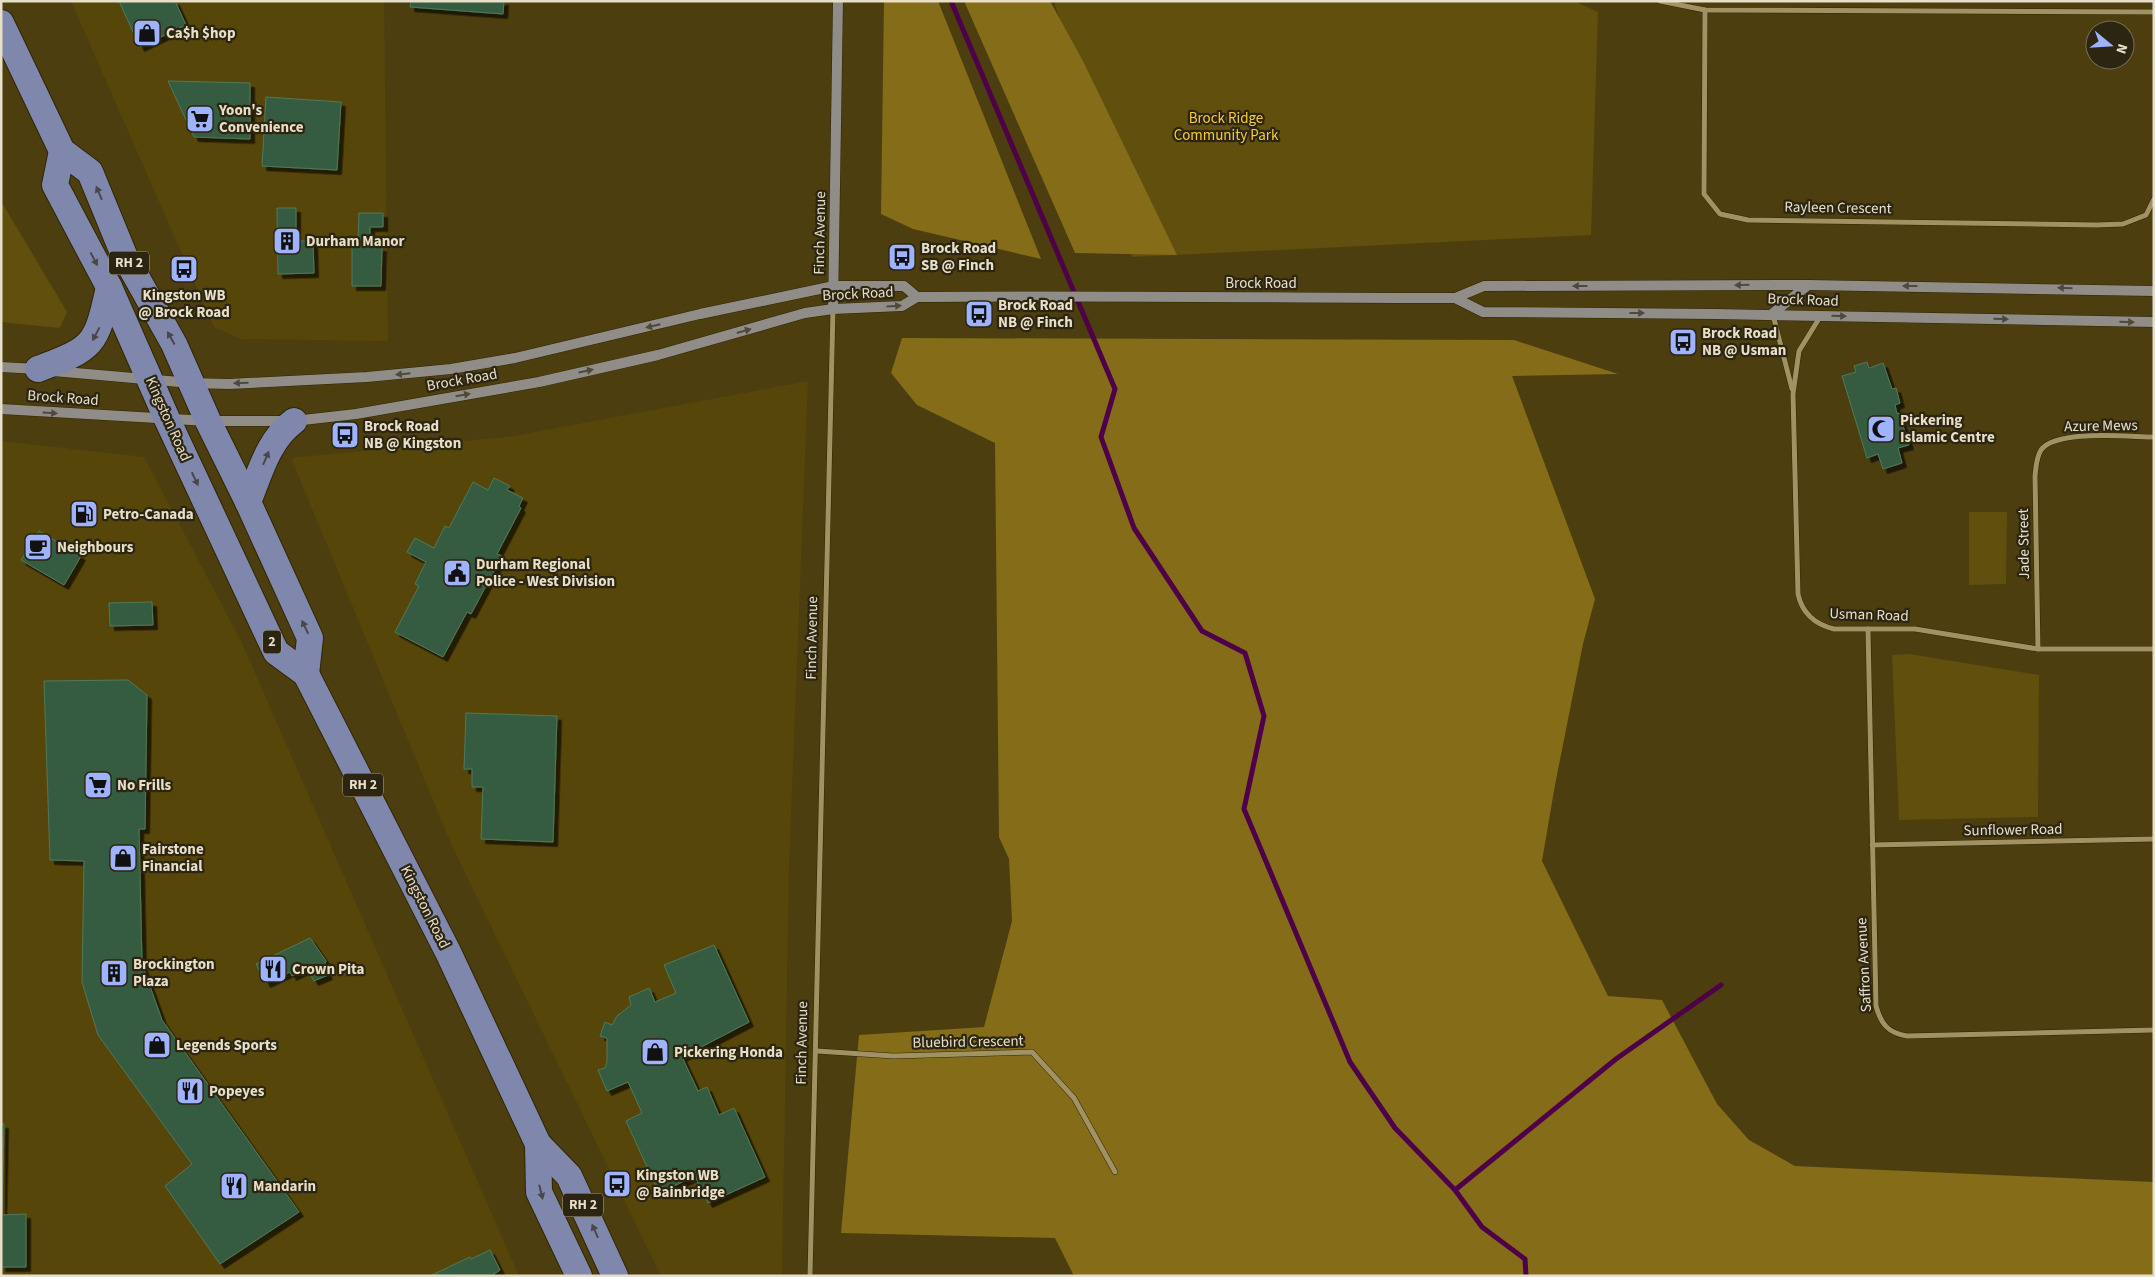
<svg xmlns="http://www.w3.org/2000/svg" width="2155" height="1277" font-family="'Source Sans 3',sans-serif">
  <defs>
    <filter id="shadow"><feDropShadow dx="4.5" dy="4.5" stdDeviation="0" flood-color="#0009"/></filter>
  </defs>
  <rect width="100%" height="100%" fill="#4c3e0e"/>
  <!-- built -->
  <g fill="#57460a">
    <path d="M71 1H384L388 341 241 339 214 327Z"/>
    <path d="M808 381 789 866 782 1276H661L452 846 291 458 514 436Z"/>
    <path d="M1 441 144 457 241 641 519 1276H1Z"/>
  </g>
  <!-- green -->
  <g fill="#614f0d">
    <path d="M1054 1H1574L1598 12 1591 235 1132 257Z"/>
    <path d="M1 201 67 312 60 328 1 322Z"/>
    <path d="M1969 512H2007L2006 584 1969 585Z"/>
    <path d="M1909 654 2039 675 2038 817 1899 820 1892 655Z"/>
  </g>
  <!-- forest -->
  <g fill="#846c18">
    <path d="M884 1H938L1041 259 913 229 881 214Z"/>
    <path d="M964 1H1050L1083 61 1177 255 1075 253Z"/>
    <path d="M902 338 1514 340 1618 374 1512 376 1595 599 1583 644 1555 785 1542 861 1608 996 1662 1000 1717 1104 1749 1140 1795 1166 2154 1182V1276H1074L1055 1238 841 1233 859 1035 984 1027 1012 921 1009 859 999 837 995 443 917 405 891 373Z"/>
  </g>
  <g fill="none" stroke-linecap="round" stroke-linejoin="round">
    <!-- stream -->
    <g stroke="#4e0049" stroke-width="5">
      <path d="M951 1 1115 389 1101 437 1134 528 1202 631 1245 653 1264 716 1244 809 1350 1062 1395 1128 1455 1190 1482 1227 1525 1259 1526 1276"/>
      <path d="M1455 1190 1616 1059 1721 985"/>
    </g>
  </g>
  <!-- building -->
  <g fill="#345c3f" stroke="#50795a" filter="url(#shadow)">
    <path d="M119 1H175L186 25 140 47Z"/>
    <path d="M411 1H504L503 14 410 7Z"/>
    <path d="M168 81 250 83V139L194 137Z"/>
    <path d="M266 97 341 102 337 170 262 166Z"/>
    <path d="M277 208H296V241H313L314 273 278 274Z"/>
    <path d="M359 213H383V227H370V247H382L381 286H352V240L358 241Z"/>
    <path d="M1867 362 1869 368 1883 363 1892 389 1896 388 1900 403 1895 405 1897 414 1899 413 1909 445 1898 448 1902 463 1883 469 1878 454 1867 458 1842 376 1856 372 1854 366Z"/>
    <path d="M494 478 510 486 507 490 523 498 519 506 521 508 497 554 502 556 471 614 467 612 443 657 395 632 419 586 415 584 426 562 407 552 415 538 434 548 445 526 449 528 473 482 488 490Z"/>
    <path d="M39 531 81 556 64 585 21 560Z"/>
    <path d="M152 602 153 625 110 626 109 603Z"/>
    <path d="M128 680 147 695 145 829H139L142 964 162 1020 299 1212 220 1264 165 1186 192 1164 98 1035 82 982 84 861 50 860 44 681Z"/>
    <path d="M466 713 557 716 553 842 481 839 483 787H472V769H464Z"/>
    <path d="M310 938 326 961 324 967 328 975 314 981 307 969 292 976 290 972 266 983 256 964Z"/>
    <path d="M714 945 749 1022 682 1057 698 1091 707 1087 719 1115 734 1108 765 1177 708 1203 695 1176 659 1193 626 1121 642 1113 628 1082 607 1091 598 1070 605 1068 607 1062V1038L600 1036 605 1022 612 1025 617 1016 631 1005 629 997 649 988 655 1002 676 993 664 965Z"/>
    <path d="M1 1124H4L2 1215 26 1214V1267H1Z"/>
    <path d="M490 1250 500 1270 491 1276 432 1275 470 1257 471 1259Z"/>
  </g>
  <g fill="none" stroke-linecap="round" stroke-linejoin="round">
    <defs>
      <g id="minor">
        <path d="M1660 1 1705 10 2154 12"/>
        <path d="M1705 10 1704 194 1720 214 1748 220 2097 225 2123 224 2146 215 2154 199"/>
        <path d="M1773 315 1792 389"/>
        <path d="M1820 317 1799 351 1793 394 1798 594C1802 613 1814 624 1834 629H1915L2038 649H2154"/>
        <path d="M1868 629 1876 1006C1881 1024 1888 1033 1907 1036L2154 1030"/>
        <path d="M2038 649 2035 476C2036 468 2036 458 2041 450 2056 429 2129 437 2154 437"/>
        <path d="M1872 845 2154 839"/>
        <path d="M817 1051 893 1056 1032 1052 1074 1098 1115 1172"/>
        <path d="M810 1276 833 309"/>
      </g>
      <g id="secondary">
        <path d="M1455 298 1483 312 1715 314 2154 322"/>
        <path d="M833 309 838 1"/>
        <path d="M1772 314 1808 285"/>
        <path d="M1 367 38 369"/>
        <path d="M53 371 191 383 229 384 367 377 451 369 515 358 700 314 834 286H904L917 297"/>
        <path d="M1 409 208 421H294L356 414 539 382 658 355 805 313 833 309 902 306 917 297C1096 295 1275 298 1455 298L1484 286 1808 285 2154 291"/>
      </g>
      <g id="primary">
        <path d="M1 23 62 151 90 172 124 255 174 344 208 421 248 502 310 638 306 674"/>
        <path d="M62 151 55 185 109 287 167 419 276 652 306 674 448 952 538 1144 569 1176 615 1276"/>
        <path d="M38 369C94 348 96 346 109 287"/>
        <path d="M248 502C260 473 268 440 294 421"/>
        <path d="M538 1144 539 1192 579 1276"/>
      </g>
    </defs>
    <!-- minor casing -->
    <use href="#minor" stroke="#2f2501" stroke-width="6"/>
    <!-- secondary casing -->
    <use href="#secondary" stroke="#2f2501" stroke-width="11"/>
    <!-- primary casing -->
    <use href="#primary" stroke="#2f2501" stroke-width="28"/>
    <!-- minor -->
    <use href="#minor" stroke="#a19263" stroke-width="5"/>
    <!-- secondary -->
    <use href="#secondary" stroke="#908d88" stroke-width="10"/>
    <!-- primary -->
    <use href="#primary" stroke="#8087ad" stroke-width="26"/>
  </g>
  <!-- one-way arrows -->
  <defs><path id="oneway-solid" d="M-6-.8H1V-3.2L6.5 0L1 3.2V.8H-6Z" transform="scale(1.25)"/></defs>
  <g fill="#494748">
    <use href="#oneway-solid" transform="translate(99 193) rotate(-113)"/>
    <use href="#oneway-solid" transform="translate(94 259) rotate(62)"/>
    <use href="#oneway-solid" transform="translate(96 334) rotate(118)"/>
    <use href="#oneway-solid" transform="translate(171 338) rotate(-119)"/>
    <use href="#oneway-solid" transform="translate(266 458) rotate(-67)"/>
    <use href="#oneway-solid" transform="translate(195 479) rotate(65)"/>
    <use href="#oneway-solid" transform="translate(305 627) rotate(-115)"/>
    <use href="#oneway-solid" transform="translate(541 1192) rotate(76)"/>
    <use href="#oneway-solid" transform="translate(595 1231) rotate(-114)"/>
  </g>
  <g fill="#4f493b">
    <use href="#oneway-solid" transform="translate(1742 285) rotate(179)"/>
    <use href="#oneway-solid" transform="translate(1580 286) rotate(180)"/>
    <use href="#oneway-solid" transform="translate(1910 286) rotate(-180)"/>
    <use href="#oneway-solid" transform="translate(2065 288) rotate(-179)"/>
    <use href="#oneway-solid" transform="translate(894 306) rotate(-3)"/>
    <use href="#oneway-solid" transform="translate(1637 313)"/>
    <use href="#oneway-solid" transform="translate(1839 316) rotate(1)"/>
    <use href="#oneway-solid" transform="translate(2001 319) rotate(1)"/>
    <use href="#oneway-solid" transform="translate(2127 322) rotate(1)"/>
    <use href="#oneway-solid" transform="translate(653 326) rotate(167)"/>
    <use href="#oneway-solid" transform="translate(744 331) rotate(-16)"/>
    <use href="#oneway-solid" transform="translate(586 371) rotate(-12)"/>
    <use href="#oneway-solid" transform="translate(403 374) rotate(174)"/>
    <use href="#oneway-solid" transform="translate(241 383) rotate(178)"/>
    <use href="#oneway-solid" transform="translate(463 395) rotate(-10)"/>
    <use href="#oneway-solid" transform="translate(50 413) rotate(4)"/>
  </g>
  <!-- icons -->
  <defs>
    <symbol id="shop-square" viewBox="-11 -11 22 22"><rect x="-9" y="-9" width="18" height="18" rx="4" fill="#9fb3fd" stroke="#2c2512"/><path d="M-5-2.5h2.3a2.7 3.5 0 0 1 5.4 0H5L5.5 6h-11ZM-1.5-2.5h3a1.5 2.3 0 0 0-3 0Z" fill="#111"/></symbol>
    <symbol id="supermarket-square" viewBox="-11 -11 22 22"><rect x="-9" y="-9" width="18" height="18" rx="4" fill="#9fb3fd" stroke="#2c2512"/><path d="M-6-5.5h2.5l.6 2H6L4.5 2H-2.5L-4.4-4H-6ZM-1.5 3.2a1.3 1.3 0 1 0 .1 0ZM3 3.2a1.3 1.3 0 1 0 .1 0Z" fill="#111"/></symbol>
    <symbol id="building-square" viewBox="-11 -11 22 22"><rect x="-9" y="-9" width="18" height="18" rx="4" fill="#9fb3fd" stroke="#2c2512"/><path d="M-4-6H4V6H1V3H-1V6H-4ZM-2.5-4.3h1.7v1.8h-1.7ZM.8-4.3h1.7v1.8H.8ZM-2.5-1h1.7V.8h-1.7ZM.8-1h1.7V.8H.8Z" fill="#111"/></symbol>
    <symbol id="bus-square" viewBox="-11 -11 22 22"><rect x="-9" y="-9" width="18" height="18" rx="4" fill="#9fb3fd" stroke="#2c2512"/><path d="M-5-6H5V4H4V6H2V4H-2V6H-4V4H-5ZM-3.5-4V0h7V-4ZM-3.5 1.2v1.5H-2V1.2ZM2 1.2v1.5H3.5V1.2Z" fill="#111"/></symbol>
    <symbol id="mosque-square" viewBox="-11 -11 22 22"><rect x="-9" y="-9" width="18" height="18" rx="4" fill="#9fb3fd" stroke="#2c2512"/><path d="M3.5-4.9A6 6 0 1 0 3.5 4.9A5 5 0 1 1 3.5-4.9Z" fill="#111"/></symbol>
    <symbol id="fuel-square" viewBox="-11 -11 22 22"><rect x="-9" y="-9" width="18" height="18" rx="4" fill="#9fb3fd" stroke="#2c2512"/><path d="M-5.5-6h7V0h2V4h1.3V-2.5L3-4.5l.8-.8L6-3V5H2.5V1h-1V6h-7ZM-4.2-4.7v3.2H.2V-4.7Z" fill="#111"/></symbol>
    <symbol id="cafe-square" viewBox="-11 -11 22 22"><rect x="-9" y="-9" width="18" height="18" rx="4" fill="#9fb3fd" stroke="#2c2512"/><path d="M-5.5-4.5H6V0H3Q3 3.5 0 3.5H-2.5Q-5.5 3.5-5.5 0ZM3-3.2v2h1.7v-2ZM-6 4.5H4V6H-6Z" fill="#111"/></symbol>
    <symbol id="civic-square" viewBox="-11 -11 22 22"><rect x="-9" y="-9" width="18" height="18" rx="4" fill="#9fb3fd" stroke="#2c2512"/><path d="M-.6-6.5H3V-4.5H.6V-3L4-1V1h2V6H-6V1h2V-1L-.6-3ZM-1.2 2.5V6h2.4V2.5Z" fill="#111"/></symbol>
    <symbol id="restaurant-square" viewBox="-11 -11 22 22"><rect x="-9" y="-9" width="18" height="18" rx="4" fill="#9fb3fd" stroke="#2c2512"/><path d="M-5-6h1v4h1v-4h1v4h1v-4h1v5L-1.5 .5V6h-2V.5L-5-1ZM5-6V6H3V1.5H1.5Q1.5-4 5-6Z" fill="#111"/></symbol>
  </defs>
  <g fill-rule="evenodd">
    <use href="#shop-square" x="131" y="17" width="32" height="32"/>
    <use href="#supermarket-square" x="184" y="103" width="32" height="32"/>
    <use href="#building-square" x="271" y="225" width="32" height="32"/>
    <use href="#bus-square" x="886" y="241" width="32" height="32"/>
    <use href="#bus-square" x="168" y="253" width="32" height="32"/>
    <use href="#bus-square" x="963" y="298" width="32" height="32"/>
    <use href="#bus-square" x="1667" y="326" width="32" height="32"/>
    <use href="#mosque-square" x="1865" y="413" width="32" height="32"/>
    <use href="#bus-square" x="329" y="419" width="32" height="32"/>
    <use href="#fuel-square" x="68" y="498" width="32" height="32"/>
    <use href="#cafe-square" x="22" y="531" width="32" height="32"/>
    <use href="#civic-square" x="441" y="557" width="32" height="32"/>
    <use href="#supermarket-square" x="82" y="769" width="32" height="32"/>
    <use href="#shop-square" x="107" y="842" width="32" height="32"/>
    <use href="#restaurant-square" x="257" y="953" width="32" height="32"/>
    <use href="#building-square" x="98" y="957" width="32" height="32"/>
    <use href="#shop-square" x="141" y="1029" width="32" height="32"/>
    <use href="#shop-square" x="639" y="1036" width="32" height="32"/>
    <use href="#restaurant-square" x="174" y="1075" width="32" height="32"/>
    <use href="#bus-square" x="601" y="1168" width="32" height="32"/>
    <use href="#restaurant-square" x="218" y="1170" width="32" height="32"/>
  </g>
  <g text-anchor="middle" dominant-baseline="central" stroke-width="4.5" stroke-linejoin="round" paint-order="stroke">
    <!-- shield labels -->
    <g fill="#2c2512" stroke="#afa791" stroke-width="1">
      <rect x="109" y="251.5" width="40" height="23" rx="4"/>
      <rect x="263" y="630.5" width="18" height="23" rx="4"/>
      <rect x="343" y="773.5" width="40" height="23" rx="4"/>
      <rect x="563" y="1193.5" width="40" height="23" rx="4"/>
    </g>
    <g font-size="14" font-weight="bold" fill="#e7dfc7">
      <text x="129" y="263">RH 2</text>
      <text x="272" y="642">2</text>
      <text x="363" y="785">RH 2</text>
      <text x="583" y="1205">RH 2</text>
    </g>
    <!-- poi labels -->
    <g font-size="15" font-weight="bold" fill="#e7dfc7" stroke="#2c2512" text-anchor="start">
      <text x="166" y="33">Ca$h $hop</text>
      <text x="219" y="110">Yoon's<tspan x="219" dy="17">Convenience</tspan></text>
      <text x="306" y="241">Durham Manor</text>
      <text x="921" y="248">Brock Road<tspan x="921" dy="17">SB @ Finch</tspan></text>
      <text x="184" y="295" text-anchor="middle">Kingston WB<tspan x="184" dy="17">@ Brock Road</tspan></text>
      <text x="998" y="305">Brock Road<tspan x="998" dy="17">NB @ Finch</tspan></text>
      <text x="1702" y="333">Brock Road<tspan x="1702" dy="17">NB @ Usman</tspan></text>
      <text x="1900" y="420">Pickering<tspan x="1900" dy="17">Islamic Centre</tspan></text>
      <text x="364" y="426">Brock Road<tspan x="364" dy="17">NB @ Kingston</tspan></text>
      <text x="103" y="514">Petro-Canada</text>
      <text x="57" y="547">Neighbours</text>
      <text x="476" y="564">Durham Regional<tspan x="476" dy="17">Police - West Division</tspan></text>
      <text x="117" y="785">No Frills</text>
      <text x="142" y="849">Fairstone<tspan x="142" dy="17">Financial</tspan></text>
      <text x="133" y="964">Brockington<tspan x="133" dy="17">Plaza</tspan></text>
      <text x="292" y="969">Crown Pita</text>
      <text x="176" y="1045">Legends Sports</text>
      <text x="674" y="1052">Pickering Honda</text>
      <text x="209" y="1091">Popeyes</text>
      <text x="636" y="1175">Kingston WB<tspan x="636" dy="17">@ Bainbridge</tspan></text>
      <text x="253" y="1186">Mandarin</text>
    </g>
    <!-- park labels -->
    <g font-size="15" fill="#f5cb38" stroke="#2c2512">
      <text x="1226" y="118">Brock Ridge<tspan x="1226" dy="17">Community Park</tspan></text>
    </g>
    <!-- street labels -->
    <g font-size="15" fill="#e7dfc7" stroke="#2c2512">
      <text transform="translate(1838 208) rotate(1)">Rayleen Crescent</text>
      <text transform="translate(820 233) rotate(-89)">Finch Avenue</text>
      <text x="1261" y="283">Brock Road</text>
      <text transform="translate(858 294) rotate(-3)">Brock Road</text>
      <text transform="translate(1803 300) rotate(2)">Brock Road</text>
      <text transform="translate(462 380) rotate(-10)">Brock Road</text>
      <text transform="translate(63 398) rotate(4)">Brock Road</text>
      <text transform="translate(168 419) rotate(66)">Kingston Road</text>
      <text transform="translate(2101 426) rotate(-1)">Azure Mews</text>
      <text transform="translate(2024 544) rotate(-91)">Jade Street</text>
      <text transform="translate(1869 615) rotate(2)">Usman Road</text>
      <text transform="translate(812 638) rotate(-89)">Finch Avenue</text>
      <text transform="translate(2013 830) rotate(-1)">Sunflower Road</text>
      <text transform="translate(425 907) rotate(63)">Kingston Road</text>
      <text transform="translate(1864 965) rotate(-93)">Saffron Avenue</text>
      <text transform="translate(968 1042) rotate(-1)">Bluebird Crescent</text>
      <text transform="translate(802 1043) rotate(-89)">Finch Avenue</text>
    </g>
  </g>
  <!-- border -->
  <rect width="2155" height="1277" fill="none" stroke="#e7dfc7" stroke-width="5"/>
  <!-- north arrow -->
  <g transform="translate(2110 45) rotate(108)"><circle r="24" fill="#2c2512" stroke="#776f5a"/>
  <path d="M0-4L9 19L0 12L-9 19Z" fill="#9fb3fd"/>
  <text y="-8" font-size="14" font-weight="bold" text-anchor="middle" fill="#e7dfc7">N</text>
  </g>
</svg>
